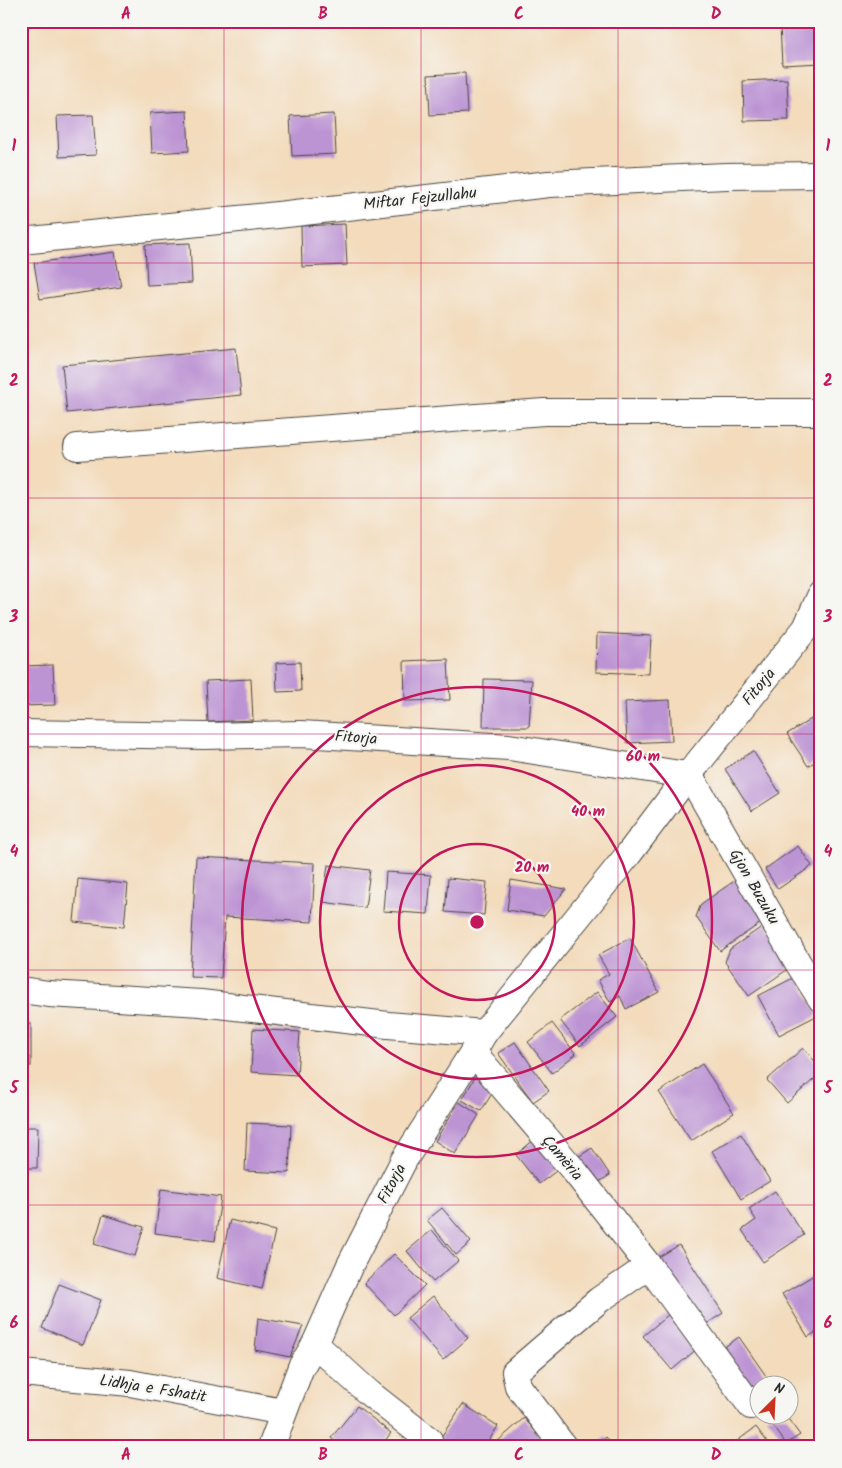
<svg xmlns="http://www.w3.org/2000/svg" width="842" height="1468" font-family="Kalam,sans-serif">
  <rect width="100%" height="100%" fill="#f6f6f2"/>
  <filter id="ink" filterUnits="userSpaceOnUse"><feTurbulence type="fractalNoise" baseFrequency=".02" numOctaves="2"/><feDisplacementMap in="SourceGraphic" scale="10" xChannelSelector="R" yChannelSelector="G"/><feConvolveMatrix kernelMatrix="1 2 1 2 8 2 1 2 1" color-interpolation-filters="sRGB"/></filter>
  <filter id="wash" filterUnits="userSpaceOnUse"><feTurbulence type="fractalNoise" baseFrequency=".0096" numOctaves="4" result="noise"/><feDisplacementMap in="SourceGraphic" scale="20" xChannelSelector="R" yChannelSelector="G"/><feGaussianBlur stdDeviation="1.12" result="paint"/><feColorMatrix in="noise" values="0 0 0 0 0 0 0 0 0 0 0 0 0 0 0 0 0 1.4 0 .05"/><feComposite in="paint" operator="in"/></filter>
  <g filter="url(#wash)">
    <rect width="100%" height="100%" fill="#f3dbbc"/>
    <g id="blocks">
      <!-- building -->
      <g fill="#bc93d3">
        <path d="M821 23V63L782 65 780 25Z"/>
        <path d="M465 73 467 113 430 115 428 75Z"/>
        <path d="M787 79 789 120 744 121 743 81Z"/>
        <path d="M187 111 189 151 152 153 150 113Z"/>
        <path d="M334 114 336 154 292 156 290 116Z"/>
        <path d="M93 115 96 155 59 157 57 116Z"/>
        <path d="M345 224 347 265 302 267 301 226Z"/>
        <path d="M190 243 192 283 147 285 145 245Z"/>
        <path d="M115 252 121 287 40 299 34 263Z"/>
        <path d="M236 348 241 395 67 413 62 365Z"/>
        <path d="M597 633 651 636 649 674 596 672Z"/>
        <path d="M448 659 450 700 405 701 404 661Z"/>
        <path d="M300 662 301 691 277 692 276 663Z"/>
        <path d="M53 665 55 705 21 706V666Z"/>
        <path d="M251 679 253 720 208 722 206 681Z"/>
        <path d="M484 679 532 680 529 727H483Z"/>
        <path d="M670 700 672 741 627 743 625 702Z"/>
        <path d="M821 713V758L808 766 787 734Z"/>
        <path d="M753 751 780 793 752 811 725 769Z"/>
        <path d="M798 846 812 866 778 889 765 869Z"/>
        <path d="M196 857 315 863 312 922 225 917 221 978 190 977Z"/>
        <path d="M328 865 370 870 365 908 323 902Z"/>
        <path d="M386 872 431 875 428 914 383 911Z"/>
        <path d="M448 878 487 882 484 915 445 912Z"/>
        <path d="M78 879 128 884 124 927 74 922Z"/>
        <path d="M737 879 765 920 720 951 696 917 701 904Z"/>
        <path d="M511 880 566 889 544 916 507 910Z"/>
        <path d="M766 924 794 965 749 996 725 962 730 949Z"/>
        <path d="M630 938 659 992 626 1009 620 996 610 1002 598 980 609 974 598 955Z"/>
        <path d="M797 976 818 1015 779 1035 758 996Z"/>
        <path d="M597 992 617 1017 580 1046 560 1020Z"/>
        <path d="M552 1023 576 1054 552 1073 528 1042Z"/>
        <rect x="21" y="1024" width="10" height="42"/>
        <path d="M253 1029 300 1032 297 1075 251 1072Z"/>
        <path d="M515 1042 549 1091 533 1102 498 1053Z"/>
        <path d="M803 1048 821 1068V1073L787 1103 767 1080Z"/>
        <path d="M702 1064 734 1113 691 1141 659 1092Z"/>
        <path d="M478 1072 498 1084 481 1111 462 1100Z"/>
        <path d="M459 1102 479 1115 455 1154 435 1141Z"/>
        <path d="M247 1123 291 1125 289 1173 245 1171Z"/>
        <path d="M21 1127H38L37 1168H21Z"/>
        <path d="M741 1134 770 1181 741 1199 712 1151Z"/>
        <path d="M536 1138 560 1168 539 1184 516 1155Z"/>
        <path d="M592 1148 610 1175 596 1184 578 1157Z"/>
        <path d="M161 1189 221 1197 215 1241 155 1233Z"/>
        <path d="M775 1191 804 1235 763 1262 742 1230 756 1220 749 1209Z"/>
        <path d="M442 1208 471 1242 456 1255 427 1220Z"/>
        <path d="M103 1215 144 1227 135 1256 94 1244Z"/>
        <path d="M230 1220 275 1231 262 1289 217 1278Z"/>
        <path d="M432 1230 458 1261 433 1282 407 1251Z"/>
        <path d="M679 1245 723 1313 702 1327 657 1258Z"/>
        <path d="M394 1254 425 1285 394 1315 364 1283Z"/>
        <path d="M821 1271V1329L808 1337 782 1294Z"/>
        <path d="M59 1284 101 1300 83 1345 42 1328Z"/>
        <path d="M433 1296 468 1338 443 1360 407 1318Z"/>
        <path d="M669 1314 698 1348 672 1370 643 1336Z"/>
        <path d="M258 1318 303 1326 290 1357 255 1350Z"/>
        <path d="M739 1337 773 1386H760V1395L757 1397 723 1348Z"/>
        <path d="M463 1404 498 1426 485 1447H442L437 1443Z"/>
        <path d="M357 1406 391 1433 380 1447H342L331 1438Z"/>
        <path d="M770 1416H786L800 1435 786 1444 767 1417Z"/>
        <path d="M524 1418 549 1447H503L498 1441Z"/>
        <path d="M756 1427 771 1447H729Z"/>
        <path d="M606 1437 613 1447H595Z"/>
      </g>
    </g>
  </g>
  <g filter="url(#ink)">
    <use href="#blocks" fill-opacity="0" stroke="#494541" stroke-width="1"/>
    <g fill="none" stroke-linecap="round" stroke-linejoin="round">
      <defs>
        <g id="minor">
          <path d="M21 241 278 215 549 184 726 176 821 175"/>
          <path d="M77 447 544 412H821"/>
          <path d="M21 733 204 736 301 734 509 747 680 774H689"/>
          <path d="M689 774 798 963 821 999"/>
          <path d="M21 990 49 994 201 1003 388 1025 484 1033"/>
          <path d="M473 1052 576 1173 649 1266"/>
          <path d="M315 1344 369 1393 429 1440"/>
          <path d="M21 1373 130 1383 283 1412"/>
          <path d="M271 1447 301 1367 315 1344 349 1267 404 1160 473 1052 484 1033 628 855 689 774 806 628 821 594"/>
          <path d="M564 1447 518 1386 515 1372 599 1300 649 1266 751 1406"/>
        </g>
      </defs>
      <!-- minor casing -->
      <use href="#minor" stroke="#494541" stroke-width="28"/>
      <!-- minor -->
      <use href="#minor" stroke="#fff" stroke-width="26"/>
    </g>
  </g>
  <!-- grid -->
  <path fill="none" stroke="#c2185b" stroke-width="1" stroke-opacity="0.55" d="M224 21V1447M421 21V1447M618 21V1447M21 263H821M21 498H821M21 734H821M21 970H821M21 1205H821"/>
  <!-- distance rings -->
  <g fill="none" stroke="#c2185b" stroke-width="2.5">
    <circle cx="477" cy="922" r="78"/>
    <circle cx="477" cy="922" r="157"/>
    <circle cx="477" cy="922" r="235"/>
  </g>
  <g text-anchor="middle" dominant-baseline="central" stroke-width="4.5" stroke-linejoin="round" paint-order="stroke">
    <!-- street labels -->
    <g font-size="16" fill="#2b2b2b" stroke="#f6f6f2">
      <text transform="translate(420 199) rotate(-6)">Miftar Fejzullahu</text>
      <text transform="translate(759 687) rotate(-51)">Fitorja</text>
      <text transform="translate(356 738) rotate(4)">Fitorja</text>
      <text transform="translate(754 887) rotate(60)">Gjon Buzuku</text>
      <text transform="translate(562 1158) rotate(50)">Çamëria</text>
      <text transform="translate(392 1184) rotate(-62)">Fitorja</text>
      <text transform="translate(153 1389) rotate(9)">Lidhja e Fshatit</text>
    </g>
  </g>
  <circle cx="477" cy="922" r="8" fill="#c2185b" stroke="#f6f6f2" stroke-width="2.5"/>
  <g font-size="15" text-anchor="middle" font-weight="bold" fill="#c2185b" stroke="#f6f6f2" stroke-width="4.5" stroke-linejoin="round" paint-order="stroke">
    <text x="643" y="761">60 m</text>
    <text x="588" y="816">40 m</text>
    <text x="532" y="872">20 m</text>
  </g>
  <!-- margin -->
  <rect width="842" height="1468" fill="none" stroke="#f6f6f2" stroke-width="55"/>
  <!-- north arrow -->
  <g transform="translate(774 1400) rotate(24)"><circle r="24" fill="#f6f6f2" stroke="#a5a5a2"/>
  <path d="M0-4L9 19L0 12L-9 19Z" fill="#c8321e"/>
  <text y="-8" font-size="14" font-weight="bold" text-anchor="middle" fill="#2b2b2b">N</text>
  </g>
  <rect x="28" y="28" width="786" height="1412" fill="none" stroke="#c2185b" stroke-width="2"/>
  <g font-size="16" text-anchor="middle" font-weight="bold" fill="#c2185b">
    <text x="126" y="19">A</text>
    <text x="323" y="19">B</text>
    <text x="519" y="19">C</text>
    <text x="716" y="19">D</text>
    <text x="14" y="151">1</text>
    <text x="828" y="151">1</text>
    <text x="14" y="386">2</text>
    <text x="828" y="386">2</text>
    <text x="14" y="622">3</text>
    <text x="828" y="622">3</text>
    <text x="14" y="857">4</text>
    <text x="828" y="857">4</text>
    <text x="14" y="1093">5</text>
    <text x="828" y="1093">5</text>
    <text x="14" y="1328">6</text>
    <text x="828" y="1328">6</text>
    <text x="126" y="1460">A</text>
    <text x="323" y="1460">B</text>
    <text x="519" y="1460">C</text>
    <text x="716" y="1460">D</text>
  </g>
</svg>
